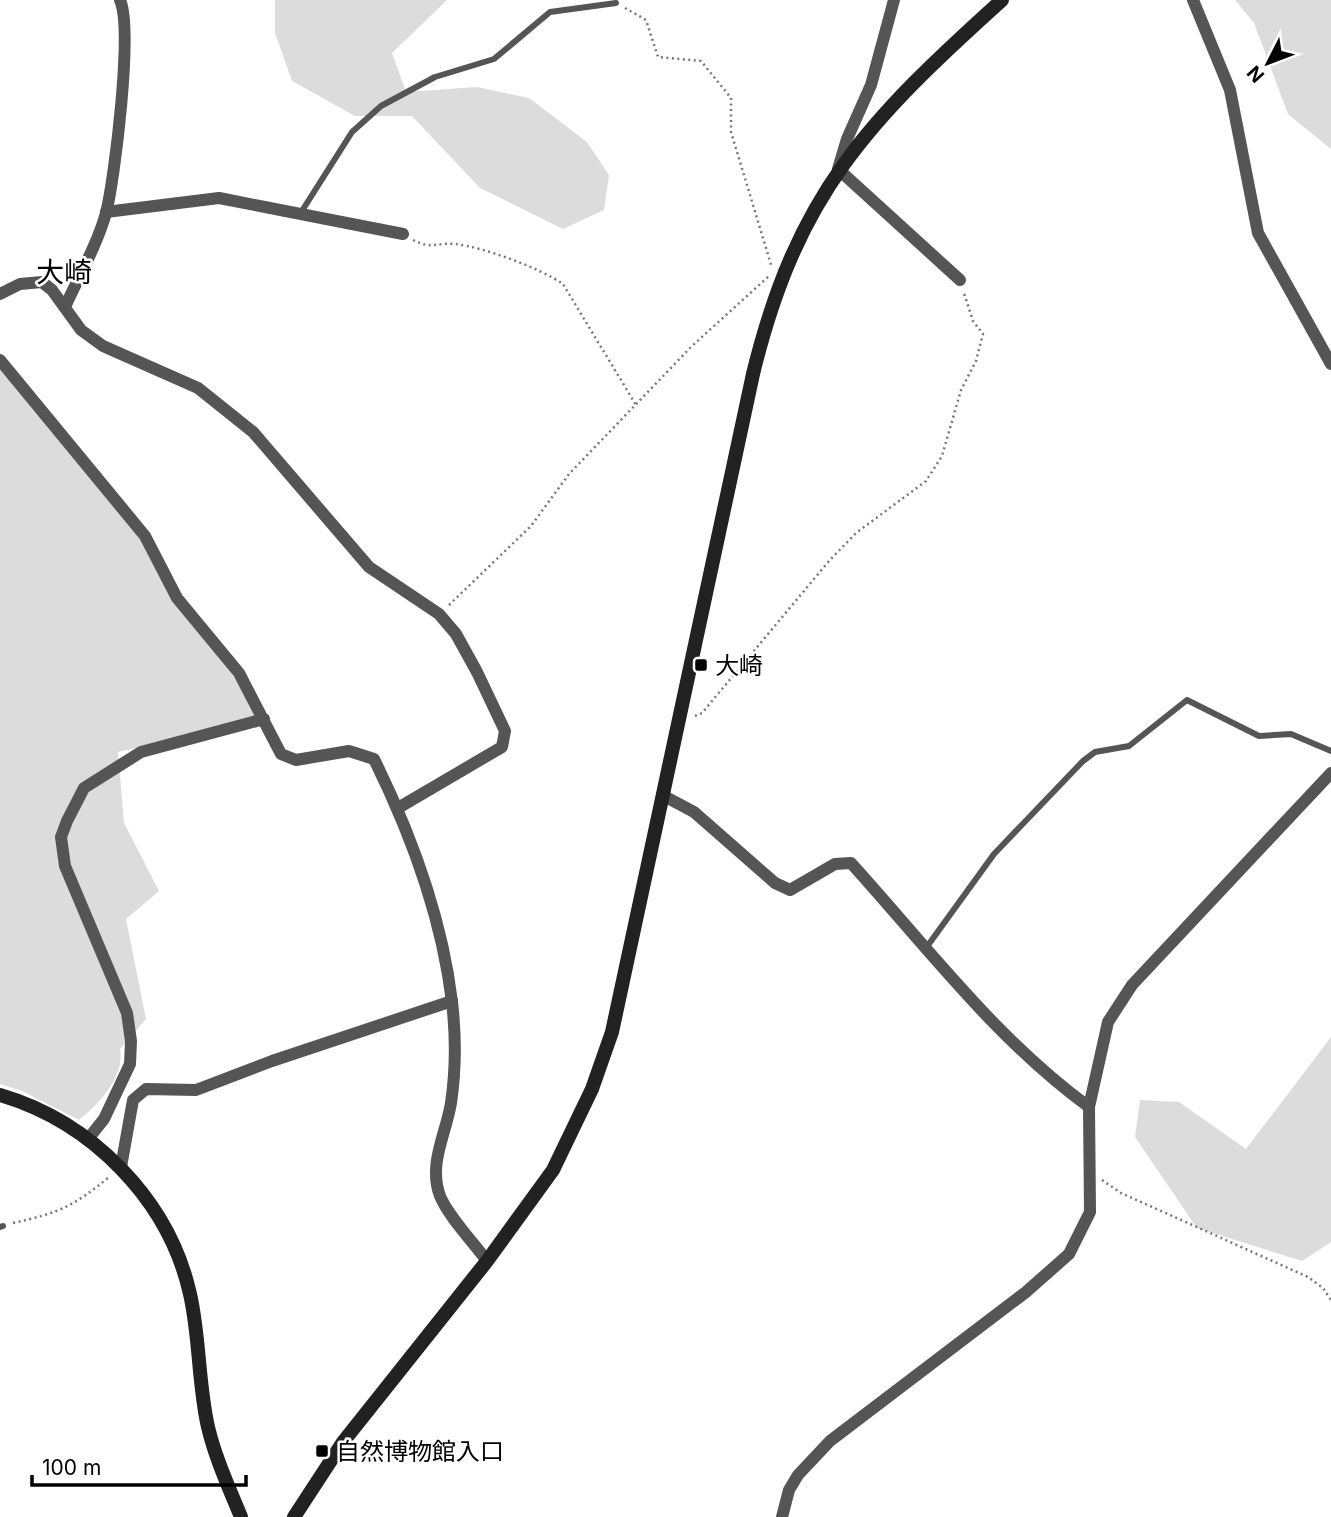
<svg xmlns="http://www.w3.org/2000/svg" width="1331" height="1517" font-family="Inter,'Noto Sans JP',sans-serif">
  <rect width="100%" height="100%" fill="#fff"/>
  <!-- green -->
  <g fill="#dcdcdc">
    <path d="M275 0H447L392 53 406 92 477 87 529 98 587 142 609 175 604 210 563 229 480 188 412 116H355L292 81 275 33Z"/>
    <path d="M1235 0H1331V149L1288 114 1254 23Z"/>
    <path d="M0 360 145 536 177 598 264 719 118 752 124 823 159 891 126 919 146 1019 120 1049C125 1077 99 1104 79 1120L22 1091 0 1084Z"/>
    <path d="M1331 1037V1242L1302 1261 1197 1228 1135 1137 1140 1100 1179 1102 1246 1149Z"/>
  </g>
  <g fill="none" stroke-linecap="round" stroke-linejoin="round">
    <!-- path -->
    <g stroke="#777" stroke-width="2.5" stroke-dasharray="2 3.5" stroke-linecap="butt">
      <path d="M625 8 646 20 658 57 701 61 731 98V132L772 268"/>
      <path d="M413 240C433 250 436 242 455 244 483 247 540 268 563 284L636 405"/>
      <path d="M449 605 531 526 569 474 692 346 769 276"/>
      <path d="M695 716 702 713 829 561 856 533 926 481 942 456 961 390 976 361 983 334 973 321 964 293"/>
      <path d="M1102 1180 1121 1193 1308 1277 1323 1288 1331 1300"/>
      <path d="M13 1223C58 1213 73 1207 109 1177"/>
    </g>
    <!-- lane -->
    <g stroke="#555" stroke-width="6">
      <path d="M300 214 352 132 381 106 435 77 494 59 550 12 616 3"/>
      <path d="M926 948 994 854 1083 761 1095 752 1129 746 1187 700 1259 736 1291 734 1331 751"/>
      <path d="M0 1227 3 1226"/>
    </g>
    <!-- street -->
    <g stroke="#555" stroke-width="12">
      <path d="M894 0 871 85 847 139 838 169 960 280"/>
      <path d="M1193 0 1230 90 1258 233 1331 364"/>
      <path d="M106 212 219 198 403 234"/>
      <path d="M0 294 20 284 42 282 52 290 81 330 103 346 198 388 253 432 369 567 439 614 456 634 477 672 505 731 502 747 398 808"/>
      <path d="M65 307C79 276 97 245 106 213 115 177 133 29 120 0"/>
      <path d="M0 360 145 536 177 598 239 673 281 754 296 760 349 751 374 759C411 834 442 918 452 1002 456 1036 456 1069 451 1103 446 1134 428 1164 440 1196 448 1216 474 1243 487 1261"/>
      <path d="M664 796 694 812 775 883 790 890 835 864 851 863C927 947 997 1040 1089 1107"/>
      <path d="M88 1139 104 1119 130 1064 131 1041 127 1013 65 866 61 837 67 821 84 788 141 752 264 719"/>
      <path d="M121 1167 133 1100 146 1089 196 1090 272 1061 452 1001"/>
      <path d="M782 1517 789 1490 798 1475 830 1441 1026 1292 1069 1254 1090 1212 1089 1107 1108 1022 1132 985 1331 773"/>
    </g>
    <!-- secondary -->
    <g stroke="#222" stroke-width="14">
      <path d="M0 1095C92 1122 169 1200 190 1294 200 1338 198 1383 208 1427 215 1457 229 1488 241 1517"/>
      <path d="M294 1517 343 1442 487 1261 553 1170 592 1089 612 1032 753 374C797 193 868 121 1002 0"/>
    </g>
  </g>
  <!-- markers -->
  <g fill="#000" stroke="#fff" stroke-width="2.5">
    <rect x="694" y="658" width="14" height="14" rx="3.5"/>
    <rect x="315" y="1444" width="14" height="14" rx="3.5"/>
  </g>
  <g text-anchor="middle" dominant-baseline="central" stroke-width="5" stroke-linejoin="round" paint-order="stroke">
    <!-- poi labels -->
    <g font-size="24" fill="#000" stroke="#fff" text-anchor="start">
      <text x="715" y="665">大崎</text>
      <text x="336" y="1451">自然博物館入口</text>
    </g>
    <!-- quarter labels -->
    <g font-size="28" fill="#000" stroke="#fff">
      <text x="64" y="272">大崎</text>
    </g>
  </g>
  <!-- north arrow -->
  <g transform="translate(1268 63) rotate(228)" stroke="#ffffff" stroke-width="5" paint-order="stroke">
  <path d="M0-5L12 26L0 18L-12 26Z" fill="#000000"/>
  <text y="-10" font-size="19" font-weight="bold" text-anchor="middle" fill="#000000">N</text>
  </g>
  <!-- scale -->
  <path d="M32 1475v10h214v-10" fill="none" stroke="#000000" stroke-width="3.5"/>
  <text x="42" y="1475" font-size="21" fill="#000000" stroke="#ffffff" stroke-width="5" paint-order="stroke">100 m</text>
</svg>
